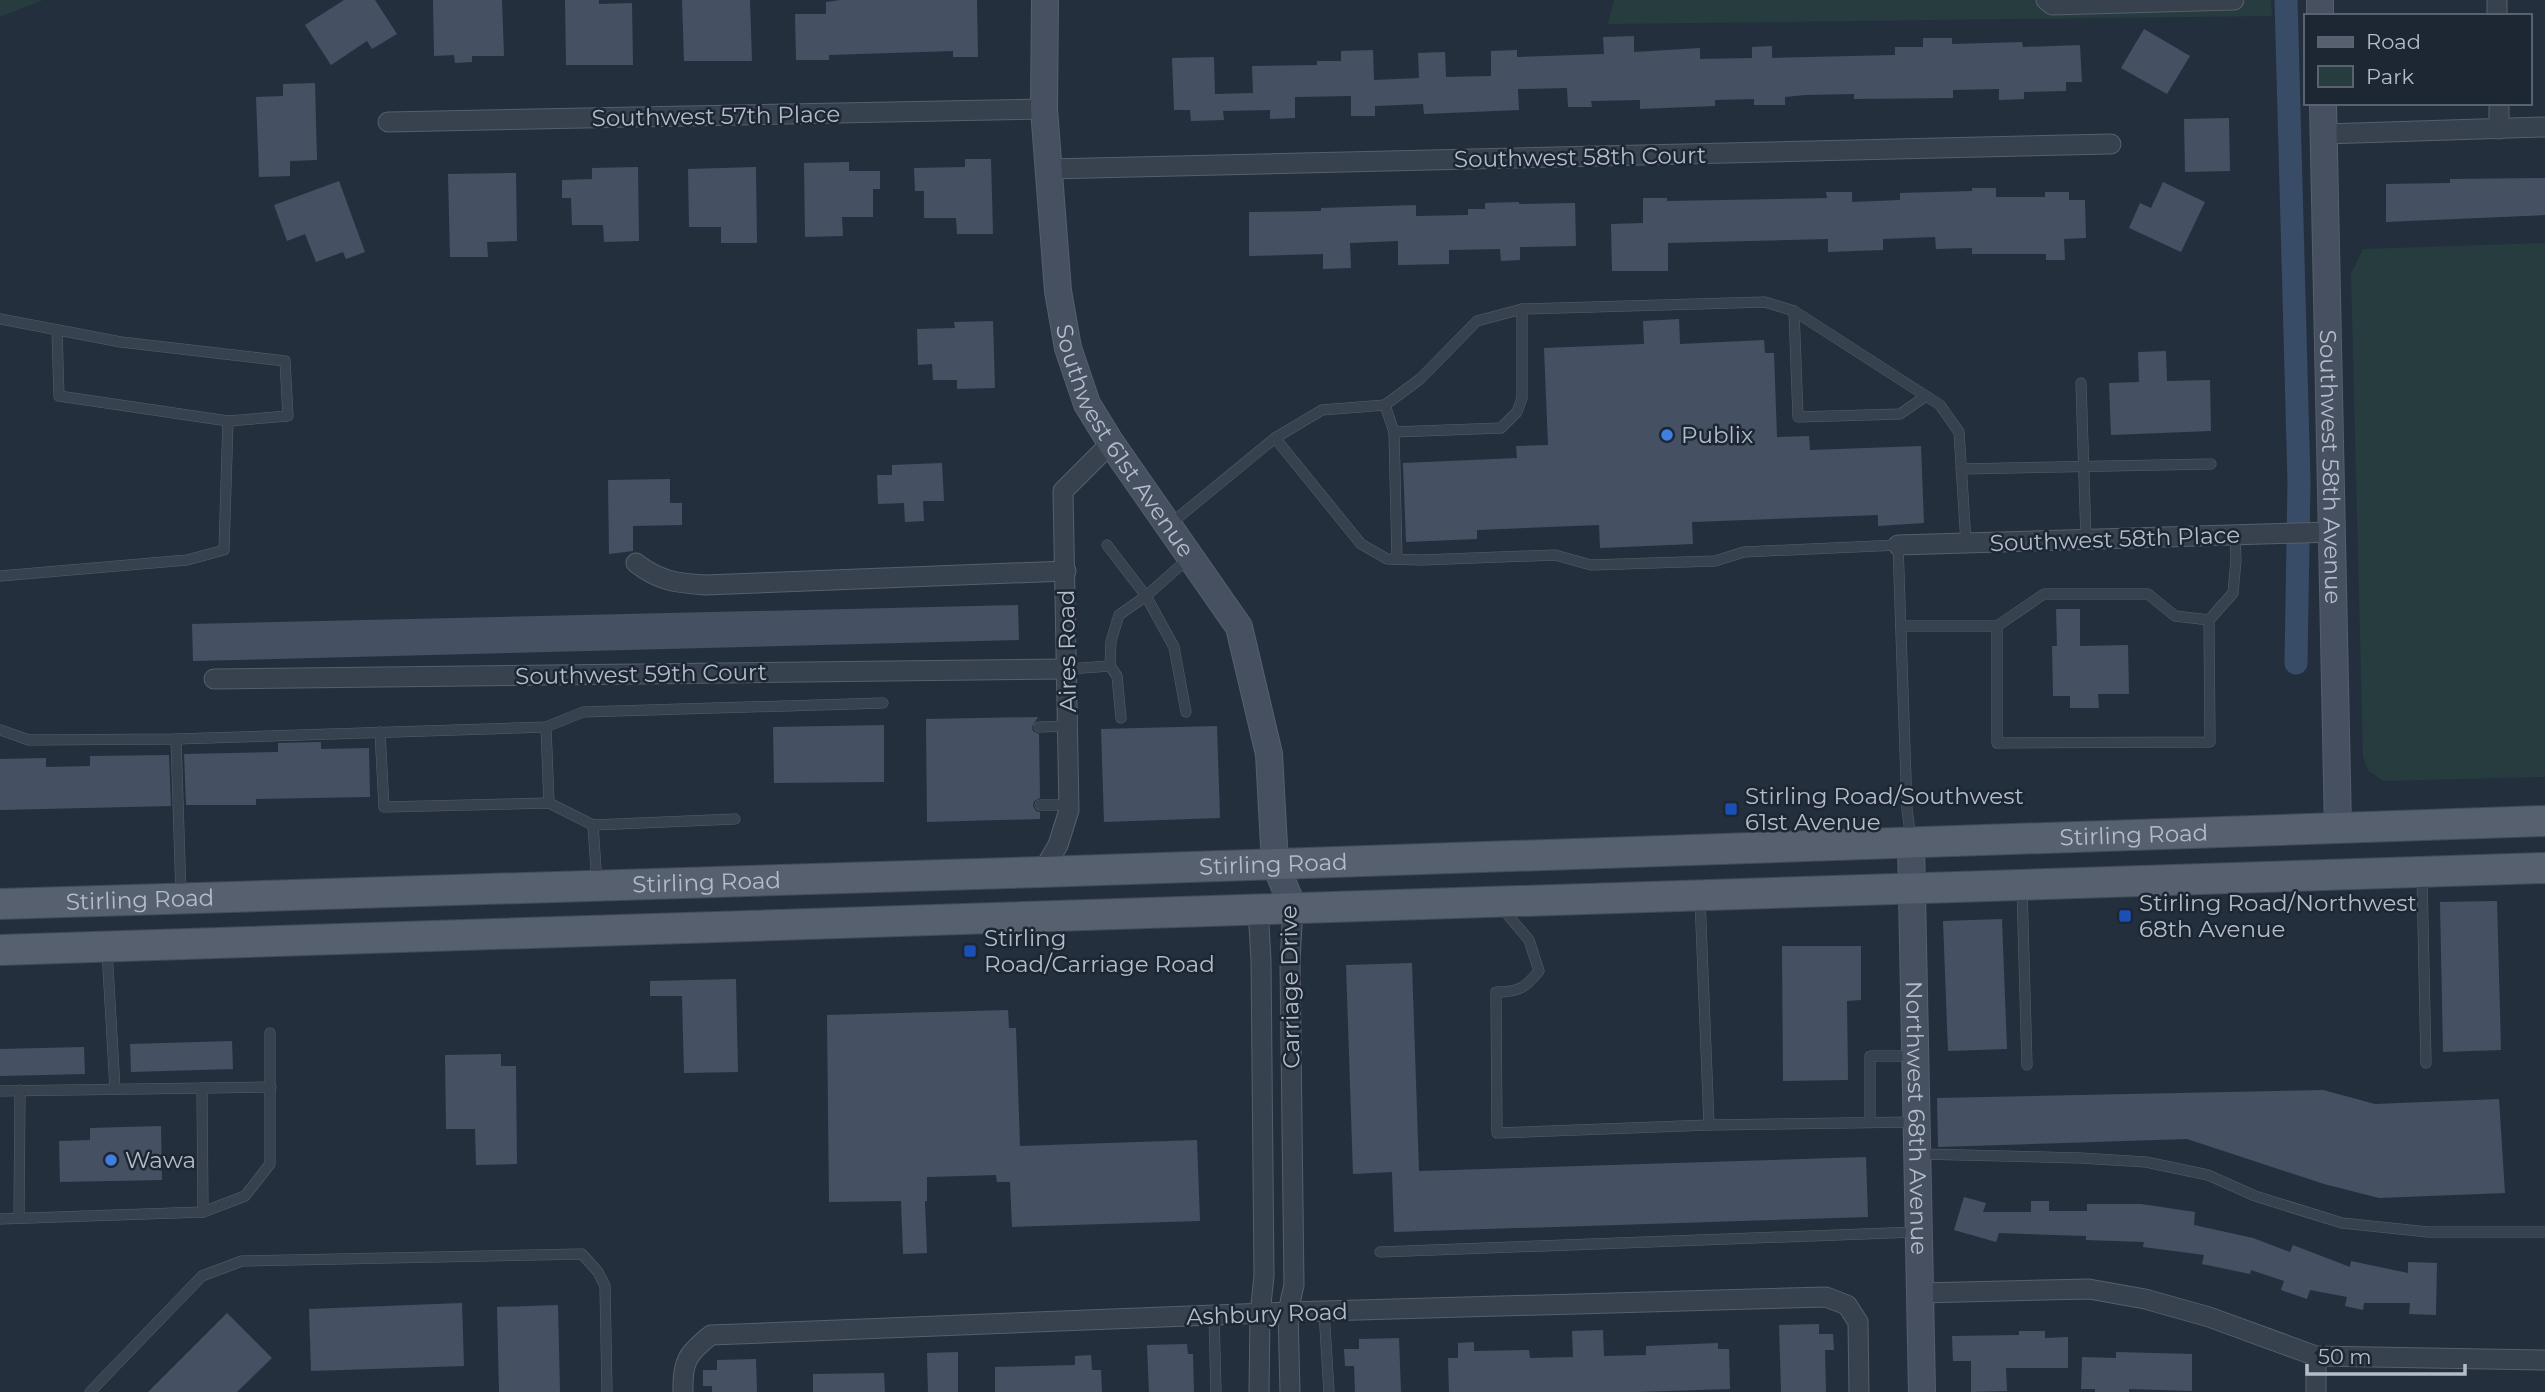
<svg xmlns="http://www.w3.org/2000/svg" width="2545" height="1392" font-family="Montserrat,sans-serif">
  <rect width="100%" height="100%" fill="#242f3e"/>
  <!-- green -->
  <g fill="#263c3f">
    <path d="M0 0H43L0 17Z"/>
    <path d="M1614 0H2271L2272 16 1608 24Z"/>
    <path d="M2545 243V777L2383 781 2368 770 2363 757 2351 274 2363 249Z"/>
  </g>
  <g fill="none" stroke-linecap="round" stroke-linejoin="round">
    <!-- canal -->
    <path stroke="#394c67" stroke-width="23" d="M2286 0 2299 482 2296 663"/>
  </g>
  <!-- building -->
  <g fill="#455162">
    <path d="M344 0H375L397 34 372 49 367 41 331 65 305 25Z"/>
    <path d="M433 0H502L504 56H472V62L455 63 454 55 434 56Z"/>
    <path d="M565 0H599V4L632 3 633 65H566Z"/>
    <path d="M682 0H750L752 61H684Z"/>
    <path d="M840 0H977L978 57H953V51L829 55V60H796L795 14H826V2Z"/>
    <path d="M2144 29 2190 56 2167 94 2121 68Z"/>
    <path d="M1634 36V52L1700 48V59L1752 58V47L1772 46V58L1895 55V47H1923V38H1952V44L2022 42 2023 47 2080 45 2082 82H2066V91L2024 92V99L1999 100V89L1953 90V98L1854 99V94L1805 95 1785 97V105H1754V99L1715 100V106L1640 109V100L1591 101 1592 107H1568L1567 88 1518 89 1519 110 1424 114 1423 104 1375 106V116H1351V96L1295 97V118L1270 119V110L1223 111 1224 120 1191 121 1190 110H1174L1172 58 1214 57 1215 94 1253 93 1252 66 1317 65V61H1341V51L1373 50 1374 80 1419 78 1418 53 1445 52 1446 77 1491 76V51L1517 50V57L1604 54 1603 37Z"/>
    <path d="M315 83 317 160 290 161V176L259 177 256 97 283 96V84Z"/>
    <path d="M2229 118 2230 171 2185 172 2184 119Z"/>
    <path d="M965 159H991L993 234H957L956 218H924V191H915L914 168 965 167Z"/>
    <path d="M849 162V171H880V189H873V217H842L843 236 805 237 804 163Z"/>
    <path d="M638 167 639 241 604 242 603 225H572L571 198H562V180L592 179V168Z"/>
    <path d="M756 167 757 243H721V227H689L688 169Z"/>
    <path d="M516 173 517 241 487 242 488 257H450L448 174Z"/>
    <path d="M2545 178V215L2386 222V184L2450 183V179Z"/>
    <path d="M339 181 365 252 346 259 343 252 316 262 305 234 287 241 274 205Z"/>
    <path d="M2163 182 2205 202 2181 252 2129 228 2140 203 2151 208Z"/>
    <path d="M1972 188H1996V197H2045V192H2069V200H2085L2086 238 2064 239 2065 260H2046V254H1972V248L1936 249 1935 237 1883 239V250L1828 252V239L1668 243V271H1612L1611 224 1643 223V198H1667V201L1827 198 1826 192H1852V202L1900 200V193L1972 191Z"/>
    <path d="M1519 202V204L1575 203 1576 246 1520 247V260L1501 261 1500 249 1449 250V264L1398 265V241L1350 243 1351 268 1323 269V254L1249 256V212L1321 211V208L1416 205V216L1468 215V209H1485V203Z"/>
    <path d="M1679 319 1680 344 1764 340 1765 353H1774L1777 437 1809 436 1810 450 1921 446 1924 523 1878 526V515L1692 522 1693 544 1600 548 1599 525 1477 530V539L1406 542 1403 463 1517 458 1516 446 1548 445 1544 348 1644 344 1643 321Z"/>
    <path d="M993 321 995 388 957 389V380H933L932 364 918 365 917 329 955 328 954 322Z"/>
    <path d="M2166 351 2167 381 2210 380 2211 431 2111 435 2109 383 2139 382 2138 352Z"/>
    <path d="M942 463 944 501H923L924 521 905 522 904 503 878 504 877 475H892V465Z"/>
    <path d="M670 479V503H682V525L633 526V551L609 554 608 480Z"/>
    <path d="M1018 605 1019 640 193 661 192 624Z"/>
    <path d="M2056 609H2080V646L2128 645 2129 694H2098L2099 708H2070V696H2053L2052 646H2057Z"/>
    <path d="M1038 717 1032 727 1033 731 1039 734 1040 798 1034 801 1033 806 1036 811 1040 812V819L927 822 926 719Z"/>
    <path d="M884 725V782L774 783 773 727Z"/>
    <path d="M1217 726 1220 818 1104 822 1101 729Z"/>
    <path d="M321 742V749L369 748 370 797 256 799V805H186L184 754 278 752V743Z"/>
    <path d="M169 755 171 806 0 810V759L46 758V767L90 766V756Z"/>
    <path d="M2497 901 2501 1050 2443 1052 2440 902Z"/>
    <path d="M2002 919 2007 1049 1948 1051 1943 921Z"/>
    <path d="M1782 946H1861V1000L1847 1001 1848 1080 1783 1081Z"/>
    <path d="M1412 963 1419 1171 1866 1157 1868 1217 1394 1232 1392 1172 1353 1174 1346 965Z"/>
    <path d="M736 979 738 1072 684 1073 682 996H650V981Z"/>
    <path d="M1008 1010 1009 1028H1016L1020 1146 1197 1140 1200 1221 1012 1227 1010 1182H997L996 1175 927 1177V1201H925L927 1253 903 1254 901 1201 829 1202 827 1015Z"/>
    <path d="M232 1041 233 1069 131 1072 130 1044Z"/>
    <path d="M84 1047 85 1074 0 1076V1049Z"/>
    <path d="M501 1054V1066H516L517 1164 476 1165 475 1129H446L445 1055Z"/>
    <path d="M2323 1090 2375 1104 2499 1099 2505 1193 2379 1198 2324 1184 2187 1139 1938 1147 1937 1098Z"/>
    <path d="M161 1126 162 1180 60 1182 59 1141 90 1140V1128Z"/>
    <path d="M1964 1197 1986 1203 1983 1212H2031V1201H2049V1211H2087V1204H2141L2195 1212 2194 1225 2253 1238 2290 1252 2293 1245 2350 1267 2351 1261 2408 1273V1262L2437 1263 2436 1315 2409 1314 2410 1303H2364L2363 1310 2345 1306 2347 1297 2310 1290 2307 1299 2281 1290 2284 1281 2251 1270 2250 1274 2202 1264 2204 1255 2143 1247 2144 1242 2086 1240V1236L1999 1233 1996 1242 1954 1230Z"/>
    <path d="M462 1303 464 1366 311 1371 309 1309Z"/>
    <path d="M558 1305 560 1392H499L497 1307Z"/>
    <path d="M227 1313 272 1358 237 1392H148Z"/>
    <path d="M1819 1324V1334H1833L1834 1350H1825L1826 1392H1781L1779 1325Z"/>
    <path d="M1603 1330 1604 1356 1646 1355V1346L1718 1343V1349H1729L1730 1389 1637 1392H1449L1448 1358H1458V1343L1474 1342V1351L1529 1350 1530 1358 1573 1357 1572 1331Z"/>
    <path d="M2019 1331H2045V1338L2068 1337V1368H2006L2007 1391 1971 1392V1361H1953L1952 1336 2019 1335Z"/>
    <path d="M1399 1338 1401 1392H1355L1354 1366H1345L1344 1349H1359V1339Z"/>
    <path d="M1187 1344 1188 1354H1193L1194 1392H1149L1147 1345Z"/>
    <path d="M958 1352V1392H928L927 1353Z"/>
    <path d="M2116 1352 2192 1354V1391L2129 1389V1392H2095V1389H2081L2082 1357 2116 1358Z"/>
    <path d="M1091 1355 1092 1370H1101L1102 1392H995V1367L1075 1365V1356Z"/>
    <path d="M756 1359 757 1392H712V1386H703V1370H717V1360Z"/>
    <path d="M884 1373 885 1392H813V1374Z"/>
  </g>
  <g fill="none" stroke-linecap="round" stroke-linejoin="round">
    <defs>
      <g id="lane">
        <path d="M1794 311 1798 417 1900 414 1926 396"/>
        <path d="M0 319 121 342 285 361 288 416 228 421 59 396 57 330"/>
        <path d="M2081 383 2086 539"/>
        <path d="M1385 405 1394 432 1397 559"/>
        <path d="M1394 432 1501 428 1517 412 1522 398V309"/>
        <path d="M1275 438 1322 410 1385 405 1420 379 1477 321 1522 309 1765 302 1794 311 1940 405 1959 432 1966 543"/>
        <path d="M1961 469 2211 464"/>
        <path d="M1169 525 1275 438 1361 544 1387 559 1422 560 1555 555 1591 565 1715 561 1744 552 1898 545 1907 809 1911 839"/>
        <path d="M1107 545 1146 596 1174 647 1186 712"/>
        <path d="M0 576 187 560 224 550 228 421"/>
        <path d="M1901 626H1997L2044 594H2148L2175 616 2209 620"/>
        <path d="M1997 626V743L2210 742 2209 620 2233 593 2236 560 2235 535"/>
        <path d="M1068 669 1110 666"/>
        <path d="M1121 718 1117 676 1110 666 1111 641 1119 615 1146 596 1190 557"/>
        <path d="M546 727 549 803"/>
        <path d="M1039 727 1068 726"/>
        <path d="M0 730 29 740 176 739 546 727 583 712 883 703"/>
        <path d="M380 732 384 807 549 803 593 825 735 819"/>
        <path d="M176 739 181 895"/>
        <path d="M1040 805H1069"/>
        <path d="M593 825 597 884"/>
        <path d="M2422 876 2426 1063"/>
        <path d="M2022 888 2027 1065"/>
        <path d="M1700 898 1709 1125"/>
        <path d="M1502 908 1529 940 1539 971C1525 988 1519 992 1496 992L1497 1133 1709 1125 1914 1122"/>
        <path d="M107 950 115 1089"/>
        <path d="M202 1088 203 1212"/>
        <path d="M0 1091 271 1087"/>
        <path d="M1870 1121V1056H1912"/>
        <path d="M1919 1154 2080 1158 2146 1162 2208 1175 2255 1196 2342 1223 2428 1232H2545"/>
        <path d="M19 1218 20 1090"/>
        <path d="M0 1219 203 1212 245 1196 270 1164V1033"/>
        <path d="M1380 1252 1916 1232"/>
        <path d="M1324 1311 1329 1392"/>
        <path d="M1214 1315 1216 1392"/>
        <path d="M90 1392 202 1276 242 1261 582 1254 598 1272 605 1286 607 1392"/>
      </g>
      <g id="street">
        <path d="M2046 0 2052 5 2234 0"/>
        <path d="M2497 0V16"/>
        <path d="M2499 103V129"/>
        <path d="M388 122 1044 109"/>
        <path d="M2324 134 2545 127"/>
        <path d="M1049 169 2111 144"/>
        <path d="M1898 545 2332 532"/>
        <path d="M636 563C659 581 676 583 705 585L1066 571"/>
        <path d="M214 679 1068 669"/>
        <path d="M1042 872 1058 845 1069 810 1063 491 1111 443"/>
        <path d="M1258 908 1261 960 1264 1276 1260 1314 1259 1392"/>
        <path d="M1921 1293 2089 1289 2145 1299 2209 1317 2316 1356 2545 1360"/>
        <path d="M683 1392C682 1361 688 1353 711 1335L1288 1312 1826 1297 1847 1305 1858 1322 1859 1392"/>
        <path d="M1290 1392 1288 1312 1294 1285 1290 962 1293 907"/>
        <path d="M2316 1392V1356"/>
      </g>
      <g id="secondary">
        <path id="s1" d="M1045 0 1044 109 1058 291 1068 348 1087 404 1111 443 1239 627 1269 754 1275 864 1293 907"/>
        <path d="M2320 0V16"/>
        <path id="s2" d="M2323 103 2338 829"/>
        <path id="s3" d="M1911 843 1922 1392"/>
      </g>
      <g id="primary">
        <path id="s4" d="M0 904 1042 872 2545 821"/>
        <path d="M0 950 2545 868"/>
      </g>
    </defs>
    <!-- lane casing -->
    <use href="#lane" stroke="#565f6c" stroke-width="11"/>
    <!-- street casing -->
    <use href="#street" stroke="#565f6c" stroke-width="21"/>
    <!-- secondary casing -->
    <use href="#secondary" stroke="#565f6c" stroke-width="28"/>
    <!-- primary casing -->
    <use href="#primary" stroke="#414a57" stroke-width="32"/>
    <!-- lane -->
    <use href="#lane" stroke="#38414e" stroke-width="10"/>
    <!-- street -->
    <use href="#street" stroke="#38414e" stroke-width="19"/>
    <!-- secondary -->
    <use href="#secondary" stroke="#465061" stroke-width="26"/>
    <!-- primary -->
    <use href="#primary" stroke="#56606e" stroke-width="30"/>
  </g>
  <!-- markers -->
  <g fill="#3f7fe0" stroke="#1d2633" stroke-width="2.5">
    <circle cx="1667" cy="435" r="7"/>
    <circle cx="111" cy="1160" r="7"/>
  </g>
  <g fill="#1a4fb4" stroke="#1d2633" stroke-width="2.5">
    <rect x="1724" y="802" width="14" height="14" rx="3.5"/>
    <rect x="2118" y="909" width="14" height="14" rx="3.5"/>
    <rect x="963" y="944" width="14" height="14" rx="3.5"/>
  </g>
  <g text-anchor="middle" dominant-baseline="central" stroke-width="5" stroke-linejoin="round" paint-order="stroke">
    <!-- street labels -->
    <g font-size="23" fill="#b4bcc9" stroke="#1d2633">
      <text transform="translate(716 116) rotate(-1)">Southwest 57th Place</text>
      <text transform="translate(1580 157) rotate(-1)">Southwest 58th Court</text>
      <text stroke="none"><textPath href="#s1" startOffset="458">Southwest 61st Avenue</textPath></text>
      <text stroke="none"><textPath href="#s2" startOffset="364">Southwest 58th Avenue</textPath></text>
      <text transform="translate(2115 539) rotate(-2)">Southwest 58th Place</text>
      <text transform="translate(1067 651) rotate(-91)">Aires Road</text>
      <text transform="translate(641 674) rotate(-1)">Southwest 59th Court</text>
      <text stroke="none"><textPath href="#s4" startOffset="2135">Stirling Road</textPath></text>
      <text stroke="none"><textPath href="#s4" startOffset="1274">Stirling Road</textPath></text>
      <text stroke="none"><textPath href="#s4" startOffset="707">Stirling Road</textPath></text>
      <text stroke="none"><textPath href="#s4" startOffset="140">Stirling Road</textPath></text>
      <text transform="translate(1290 987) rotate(-91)">Carriage Drive</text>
      <text stroke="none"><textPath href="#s3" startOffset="275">Northwest 68th Avenue</textPath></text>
      <text transform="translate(1267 1314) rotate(-2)">Ashbury Road</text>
    </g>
    <!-- poi labels -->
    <g font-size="23" fill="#b4bcc9" stroke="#1d2633" text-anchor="start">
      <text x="1681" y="435">Publix</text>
      <text x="1745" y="796">Stirling Road/Southwest<tspan x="1745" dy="26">61st Avenue</tspan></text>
      <text x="2139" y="903">Stirling Road/Northwest<tspan x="2139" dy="26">68th Avenue</tspan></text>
      <text x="984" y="938">Stirling<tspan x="984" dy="26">Road/Carriage Road</tspan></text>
      <text x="125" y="1160">Wawa</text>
    </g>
  </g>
  <!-- legend -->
  <rect x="2304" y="14" width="228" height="91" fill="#1d2633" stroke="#59626f" stroke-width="2"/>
  <rect x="2318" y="37" width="35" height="10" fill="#56606e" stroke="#59626f" stroke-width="2"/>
  <text x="2366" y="49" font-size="21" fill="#b4bcc9">Road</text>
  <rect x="2318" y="66" width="35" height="21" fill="#263c3f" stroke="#59626f" stroke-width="2"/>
  <text x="2366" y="84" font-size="21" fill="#b4bcc9">Park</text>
  <!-- scale -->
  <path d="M2307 1364v10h158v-10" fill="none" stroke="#b4bcc9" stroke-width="3.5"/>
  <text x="2318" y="1364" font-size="21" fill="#b4bcc9" stroke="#1d2633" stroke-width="5" paint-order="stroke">50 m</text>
</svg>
